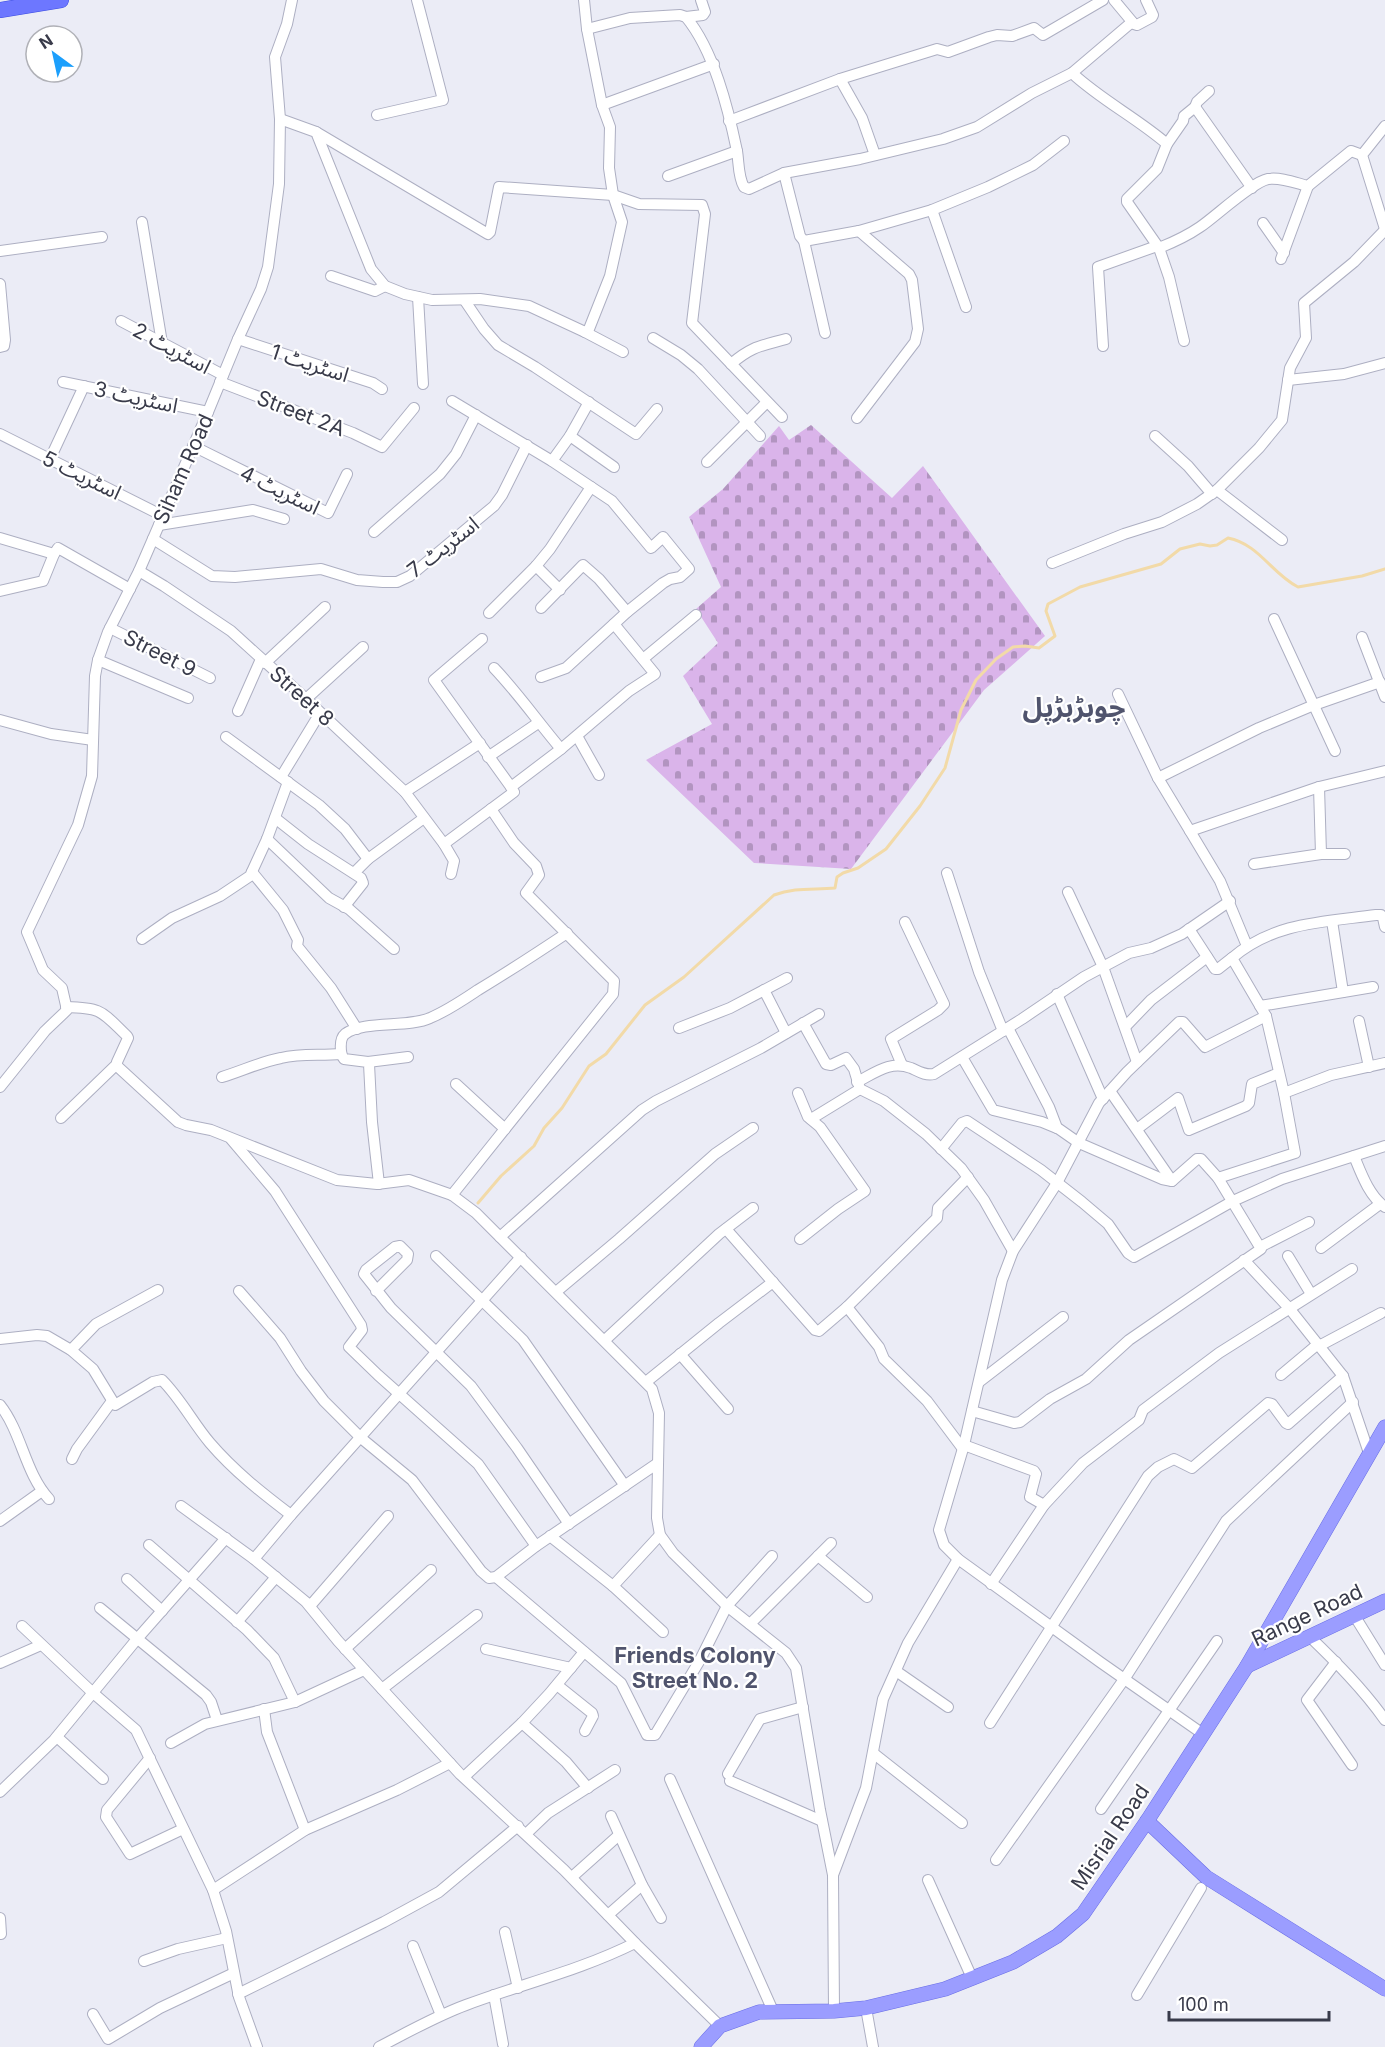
<svg xmlns="http://www.w3.org/2000/svg" width="1385" height="2047" font-family="Inter,'Noto Sans Arabic',sans-serif">
  <defs>
    <pattern id="cemetery-stones" width="16" height="16" patternUnits="userSpaceOnUse" patternTransform="scale(1.5)"><rect width="16" height="16" fill="#dab4ea"/><path d="M2 7V4a2 2 0 0 1 4 0v3zM10 15v-3a2 2 0 0 1 4 0v3z" fill="#b294c0"/></pattern>
  </defs>
  <rect width="100%" height="100%" fill="#ebecf6"/>
  <!-- cemetery -->
  <path fill="url(#cemetery-stones)" d="M811 425 892 498 923 466 1045 636 984 690 851 869 754 863 646 760 712 724 683 676 718 643 696 609 721 587 689 517 723 489 779 426 789 440Z"/>
  <g fill="none" stroke-linecap="round" stroke-linejoin="round">
    <!-- stream -->
    <path stroke="#f2daa8" stroke-width="3" d="M478 1203 501 1176 534 1146 544 1128 562 1108 589 1066 606 1054 645 1005 684 977 774 895C795 887 814 890 835 888L837 877 843 873 858 868 886 849 920 806 945 768 961 710 976 680 996 659 1013 647 1025 646 1039 648 1055 636 1046 611 1048 604 1080 587 1161 564 1180 549 1200 544 1210 546 1217 545 1228 538C1259 544 1272 574 1298 587L1362 576 1385 569"/>
    <defs>
      <g id="minor">
        <path d="M1114 0 1134 24 1137 25 1152 17 1153 15 1146 0"/>
        <path d="M686 17 703 15 705 12 701 0"/>
        <path d="M587 29 630 18 680 15 686 17C714 51 728 108 737 151 739 163 738 177 744 187L749 189 784 173 860 159 943 139 977 127 1032 93 1072 73 1132 22"/>
        <path d="M1072 73C1101 100 1137 118 1167 144L1157 169 1127 199V202L1159 248C1174 242 1187 236 1200 227 1215 217 1252 182 1268 179 1281 177 1296 183 1308 186L1351 151 1362 155"/>
        <path d="M840 79 862 118 875 155"/>
        <path d="M602 105 714 64"/>
        <path d="M1195 107 1252 188"/>
        <path d="M377 115 443 100 417 0"/>
        <path d="M280 119 316 132 371 269 385 286 405 294 432 300 480 299 529 306 585 332 589 329 610 276 622 222 613 195 609 168 610 127 602 105 587 29 584 0"/>
        <path d="M729 121 840 79 937 49 948 52 989 37 997 35 1012 36 1034 28 1043 35 1103 0"/>
        <path d="M1385 126 1362 155 1385 229"/>
        <path d="M316 132 488 234 490 232 499 187 613 195 639 204 702 205 705 214 692 323 782 417"/>
        <path d="M1167 144 1183 121 1184 116 1195 107 1197 102 1209 91"/>
        <path d="M784 173 800 236 804 241 859 231 932 210 988 187 1033 165 1064 141"/>
        <path d="M668 176 737 151"/>
        <path d="M932 210 966 307"/>
        <path d="M142 222 162 343"/>
        <path d="M1263 223 1284 253"/>
        <path d="M804 241 825 333"/>
        <path d="M1159 248 1169 277 1184 341"/>
        <path d="M0 251 102 237"/>
        <path d="M1281 259 1308 186"/>
        <path d="M331 276 375 291 385 286"/>
        <path d="M0 284 5 340 4 346 0 347"/>
        <path d="M418 297 423 384"/>
        <path d="M465 301 484 329 498 345 535 367 636 434 657 409"/>
        <path d="M121 321 223 375"/>
        <path d="M585 332 623 352"/>
        <path d="M653 338 681 355 698 369 760 436"/>
        <path d="M238 339 373 383 382 389"/>
        <path d="M1103 346 1098 267 1157 246"/>
        <path d="M731 364C752 346 761 346 786 339"/>
        <path d="M1288 380 1344 374 1385 363"/>
        <path d="M63 382 208 412"/>
        <path d="M220 382 353 433 382 447 414 408"/>
        <path d="M452 401 552 461 612 501 651 548 663 537 689 569 680 577 670 579 663 583 627 612 566 668 541 677"/>
        <path d="M857 418 915 342 918 329 912 280 909 274 859 231"/>
        <path d="M0 434 163 516"/>
        <path d="M570 436 614 467"/>
        <path d="M1155 436 1188 466 1212 494"/>
        <path d="M193 446 328 513 347 474"/>
        <path d="M50 459 84 386"/>
        <path d="M552 461 570 436 589 402"/>
        <path d="M707 462 767 402"/>
        <path d="M1217 490 1282 540"/>
        <path d="M159 525 253 510 284 519"/>
        <path d="M374 532 440 474 456 454 476 415"/>
        <path d="M0 538 54 554 58 548 130 589"/>
        <path d="M153 539 212 576 235 577 321 569 357 580 383 582H397L410 576 494 506 502 495 527 445"/>
        <path d="M1052 563 1124 534 1162 522 1197 504 1217 490 1259 448 1282 420 1290 368 1306 338 1304 303 1354 262 1385 230"/>
        <path d="M536 566 560 590"/>
        <path d="M139 571 164 586 231 631 306 699 405 792 444 844 454 861 451 874"/>
        <path d="M0 591 43 581 54 554"/>
        <path d="M541 608 583 565 599 579 627 612"/>
        <path d="M489 613 536 566 550 549 591 487"/>
        <path d="M1274 619 1335 751"/>
        <path d="M110 628 210 678"/>
        <path d="M1362 637 1385 697"/>
        <path d="M482 639 434 680 511 787"/>
        <path d="M643 659 696 615"/>
        <path d="M98 660 188 698"/>
        <path d="M265 663 325 607"/>
        <path d="M1118 694 1158 778 1190 831 1319 787 1385 771"/>
        <path d="M306 699 363 647"/>
        <path d="M238 711 261 659"/>
        <path d="M0 720 51 734 93 740"/>
        <path d="M577 736 599 775"/>
        <path d="M226 737 319 805 345 829 368 859"/>
        <path d="M561 749 629 691 655 674 614 624"/>
        <path d="M488 757 538 723"/>
        <path d="M281 777 320 713"/>
        <path d="M1158 778 1259 728 1314 705 1380 682"/>
        <path d="M1319 787 1321 854"/>
        <path d="M405 792 480 743"/>
        <path d="M491 809 514 843 536 866 539 875 526 893 614 981 613 994 452 1195 476 1213 652 1389 659 1413 657 1518 660 1535 673 1553 727 1606 786 1653 796 1668 820 1810 833 1875 834 2011"/>
        <path d="M275 818 308 844 361 878 363 883 344 907"/>
        <path d="M1190 831 1220 881 1247 946"/>
        <path d="M267 839 329 898 349 909 394 949"/>
        <path d="M444 844 514 792 511 787 561 749C538 722 518 693 494 668"/>
        <path d="M1254 864 1321 854H1345"/>
        <path d="M252 872 283 910 298 940 297 946 331 988 357 1029"/>
        <path d="M354 873 368 859 424 818"/>
        <path d="M947 873 979 972 1003 1031"/>
        <path d="M1068 892 1103 967 1137 1062"/>
        <path d="M1332 921 1343 992"/>
        <path d="M1385 927 1383 918 1381 915H1376C1324 922 1274 922 1232 958L1266 1016 1284 1093 1331 1075 1385 1063"/>
        <path d="M1189 929 1215 969H1218L1232 958"/>
        <path d="M142 939 172 918 220 896 250 876 267 839 288 782"/>
        <path d="M764 990 786 1033"/>
        <path d="M1057 994 1103 1099"/>
        <path d="M1260 1006 1373 987"/>
        <path d="M66 1007C103 1008 101 1011 127 1036L128 1038 117 1062V1066L178 1122 186 1125 211 1130 337 1180 377 1184 409 1180 452 1195"/>
        <path d="M1359 1021 1369 1067"/>
        <path d="M803 1023 826 1064 831 1065 846 1058 854 1069 860 1089 884 1101 926 1134 961 1168 984 1200 1013 1251"/>
        <path d="M1125 1027 1151 1000 1207 957"/>
        <path d="M679 1028 730 1008 787 978"/>
        <path d="M1008 1028 1049 1107 1057 1128"/>
        <path d="M962 1057 993 1110 1042 1122 1059 1129 1079 1143 1162 1179 1172 1181 1197 1159H1201L1218 1178 1261 1249 1129 1340 1086 1379 1050 1399 1020 1422 1014 1423 972 1411"/>
        <path d="M368 1062 408 1057"/>
        <path d="M902 1065 891 1039 938 1010 944 1004 905 922"/>
        <path d="M222 1077C242 1071 260 1062 281 1058 301 1053 320 1056 341 1054"/>
        <path d="M857 1082C875 1073 890 1060 911 1068 918 1071 925 1076 934 1074L1022 1019 1084 977 1129 953 1151 948 1182 934 1230 901"/>
        <path d="M456 1084 505 1129"/>
        <path d="M0 1087 45 1031 67 1010 62 988 43 970 27 932 78 825 92 776 95 676 98 660 108 632 139 571 208 412 238 339 261 289 268 267 279 184 280 119 275 57 287 24 292 0"/>
        <path d="M1110 1091 1172 1181"/>
        <path d="M798 1093 808 1117 820 1127 865 1191 838 1209 800 1239"/>
        <path d="M61 1118 117 1064"/>
        <path d="M811 1119 860 1089"/>
        <path d="M1137 1129 1178 1098 1189 1130 1246 1106 1249 1103 1252 1084 1279 1073"/>
        <path d="M231 1139 275 1191 361 1325 362 1330 349 1347 378 1375 478 1464 536 1546"/>
        <path d="M941 1149 962 1123 967 1121 1041 1170 1082 1202 1108 1224 1128 1253 1134 1257 1233 1201 1282 1179 1385 1146"/>
        <path d="M1354 1156C1361 1173 1369 1196 1385 1207"/>
        <path d="M1218 1178 1295 1153 1284 1093"/>
        <path d="M379 1184 372 1122 369 1064 368 1062 344 1059C340 1054 339 1039 345 1034 363 1020 409 1028 430 1018 447 1011 463 1000 478 990 508 972 537 953 567 933"/>
        <path d="M726 1229 815 1330 819 1331 847 1307 937 1218 938 1208 968 1177"/>
        <path d="M500 1237 642 1110 656 1101 761 1048 819 1014"/>
        <path d="M1260 1247 1309 1222"/>
        <path d="M1321 1248 1380 1204"/>
        <path d="M436 1256 523 1340 625 1486"/>
        <path d="M1288 1256 1311 1294"/>
        <path d="M1244 1260 1289 1308 1343 1376 1369 1453"/>
        <path d="M239 1291 280 1338 301 1371 324 1401 361 1438 412 1480 481 1571 489 1578 496 1577 536 1546 658 1463"/>
        <path d="M376 1291 407 1260 408 1254 400 1246 395 1247 366 1270 364 1274 391 1308 471 1386 517 1448 569 1524"/>
        <path d="M556 1292 619 1239 715 1154 753 1128"/>
        <path d="M847 1307 879 1347 884 1359 927 1401 963 1449"/>
        <path d="M0 1339 37 1335 47 1336 71 1350 93 1369 115 1405 153 1382 162 1380C181 1399 193 1423 210 1443 234 1471 262 1493 291 1515L521 1257"/>
        <path d="M605 1340 719 1234 753 1208"/>
        <path d="M1319 1346 1381 1313"/>
        <path d="M71 1350 96 1324 158 1290"/>
        <path d="M680 1354 728 1409"/>
        <path d="M1281 1375 1318 1344"/>
        <path d="M646 1382 719 1323 773 1282"/>
        <path d="M979 1382 1063 1317"/>
        <path d="M0 1405C22 1433 25 1473 49 1499"/>
        <path d="M964 1445 1034 1471 1036 1474 1030 1497 1044 1505"/>
        <path d="M72 1459 77 1449 112 1401"/>
        <path d="M181 1506 254 1559 306 1602 338 1641 460 1774 564 1870 635 1943 720 2026"/>
        <path d="M0 1521 42 1491"/>
        <path d="M550 1536 613 1586 663 1632"/>
        <path d="M149 1545 247 1630 274 1658 295 1702"/>
        <path d="M818 1556 867 1597"/>
        <path d="M254 1559 291 1515"/>
        <path d="M496 1577 621 1683 647 1735H655L700 1660 727 1606 772 1556"/>
        <path d="M127 1579 162 1611"/>
        <path d="M991 1584 1044 1505 1083 1463 1139 1420 1143 1410 1219 1353 1352 1269"/>
        <path d="M613 1586 660 1535"/>
        <path d="M310 1606 388 1516"/>
        <path d="M100 1608 206 1695 211 1702 217 1720"/>
        <path d="M1354 1615 1385 1665"/>
        <path d="M237 1622 276 1577"/>
        <path d="M750 1624 831 1543"/>
        <path d="M22 1626 92 1692 136 1730 213 1890 226 1931 239 1997 257 2047"/>
        <path d="M1309 1636C1336 1662 1363 1689 1385 1720"/>
        <path d="M345 1649 431 1570"/>
        <path d="M486 1649 571 1668"/>
        <path d="M1336 1662 1307 1700 1352 1765"/>
        <path d="M0 1663 41 1645"/>
        <path d="M896 1671 948 1707"/>
        <path d="M557 1685 592 1713 593 1716 585 1731"/>
        <path d="M382 1689 477 1615"/>
        <path d="M264 1709 267 1732 305 1830"/>
        <path d="M522 1723 566 1762 588 1788"/>
        <path d="M990 1723 1148 1476 1158 1467 1174 1459 1192 1468 1268 1403 1272 1404 1286 1423 1288 1424 1343 1376"/>
        <path d="M1203 1734 1100 1662 958 1559 944 1545 939 1530 964 1445 1002 1280 1013 1251 1057 1183 1099 1103 1127 1072 1179 1022H1183L1205 1047 1266 1016"/>
        <path d="M57 1737 103 1779"/>
        <path d="M171 1743 205 1724 295 1702 364 1670"/>
        <path d="M873 1753 962 1823"/>
        <path d="M150 1758 107 1810 106 1817 130 1854 183 1829"/>
        <path d="M728 1774 760 1719 803 1707"/>
        <path d="M464 1777 522 1723 549 1694 584 1652"/>
        <path d="M670 1779 773 2011"/>
        <path d="M730 1781 822 1821"/>
        <path d="M0 1792 54 1740 137 1639 226 1538"/>
        <path d="M1101 1809 1217 1641"/>
        <path d="M611 1816 642 1885 661 1918"/>
        <path d="M526 1834 548 1813 615 1770"/>
        <path d="M996 1860 1125 1678 1226 1521 1353 1402"/>
        <path d="M833 1875 866 1788 883 1699 908 1643 958 1559"/>
        <path d="M572 1877 619 1835"/>
        <path d="M928 1880 972 1978"/>
        <path d="M213 1890 305 1830 397 1790 450 1763"/>
        <path d="M608 1915 642 1885"/>
        <path d="M0 1918 1 1934"/>
        <path d="M505 1932 518 1988"/>
        <path d="M413 1946 441 2015"/>
        <path d="M144 1961 178 1949 227 1938"/>
        <path d="M238 1994 384 1922 439 1892 518 1826"/>
        <path d="M494 1995 503 2044"/>
        <path d="M1137 1995 1201 1888"/>
        <path d="M866 2008 873 2047"/>
        <path d="M93 2014 108 2039 160 2008 234 1973"/>
        <path d="M379 2047C408 2032 436 2016 466 2005 522 1984 581 1970 635 1943"/>
      </g>
      <g id="major">
        <path d="M1247 1666 1385 1601"/>
        <path d="M1147 1821 1206 1877 1385 1989"/>
        <path d="M701 2047 720 2026 759 2012 834 2011 866 2008 945 1989 1013 1962 1057 1936 1083 1914 1147 1821 1247 1666 1385 1427"/>
      </g>
      <path id="highway" d="M0 10 61 0"/>
    </defs>
    <!-- minor casing -->
    <use href="#minor" stroke="#adafc2" stroke-width="12"/>
    <!-- major casing -->
    <use href="#major" stroke="#696ee6" stroke-width="15"/>
    <!-- highway casing -->
    <use href="#highway" stroke="#3b4ce0" stroke-width="16"/>
    <!-- minor -->
    <use href="#minor" stroke="#fff" stroke-width="10"/>
    <!-- major -->
    <use href="#major" stroke="#9b9dff" stroke-width="14"/>
    <!-- highway -->
    <use href="#highway" stroke="#6d77ff" stroke-width="15"/>
  </g>
  <g text-anchor="middle" dominant-baseline="central" stroke-width="4.5" stroke-linejoin="round" paint-order="stroke">
    <!-- street labels -->
    <g font-size="21" fill="#393b4a" stroke="#fff">
      <text transform="translate(172 348) rotate(28)">اسٹریٹ 2</text>
      <text transform="translate(310 363) rotate(18)">اسٹریٹ 1</text>
      <text transform="translate(136 397) rotate(12)">اسٹریٹ 3</text>
      <text transform="translate(301 413) rotate(21)">Street 2A</text>
      <text transform="translate(183 469) rotate(-66)">Siham Road</text>
      <text transform="translate(82 475) rotate(26)">اسٹریٹ 5</text>
      <text transform="translate(280 490) rotate(26)">اسٹریٹ 4</text>
      <text transform="translate(443 547) rotate(-38)">اسٹریٹ 7</text>
      <text transform="translate(160 653) rotate(27)">Street 9</text>
      <text transform="translate(302 696) rotate(42)">Street 8</text>
      <text transform="translate(1307 1615) rotate(-25)">Range Road</text>
      <text transform="translate(1110 1837) rotate(-56)">Misrial Road</text>
    </g>
    <!-- neighbourhood labels -->
    <g font-size="22" font-weight="bold" fill="#50546d" stroke="#fff">
      <text x="695" y="1655">Friends Colony<tspan x="695" dy="25">Street No. 2</tspan></text>
    </g>
    <!-- district labels -->
    <g font-size="27" font-weight="bold" fill="#50546d" stroke="#fff">
      <text x="1074" y="707">چوہڑہڑپل</text>
    </g>
  </g>
  <!-- north arrow -->
  <g transform="translate(54 54) rotate(327)"><circle r="28" fill="#ffffff" stroke="#b0b1b7" stroke-width="1.5"/>
  <path d="M0-4.5L10 22L0 15L-10 22Z" fill="#1c9ffc"/>
  <text y="-9" font-size="16" font-weight="bold" text-anchor="middle" fill="#393b4a">N</text>
  </g>
  <!-- scale -->
  <path d="M1169 2011v9h160v-9" fill="none" stroke="#393b4a" stroke-width="3"/>
  <text x="1178" y="2011" font-size="18" fill="#393b4a" stroke="#ffffff" stroke-width="4.5" paint-order="stroke">100 m</text>
</svg>
